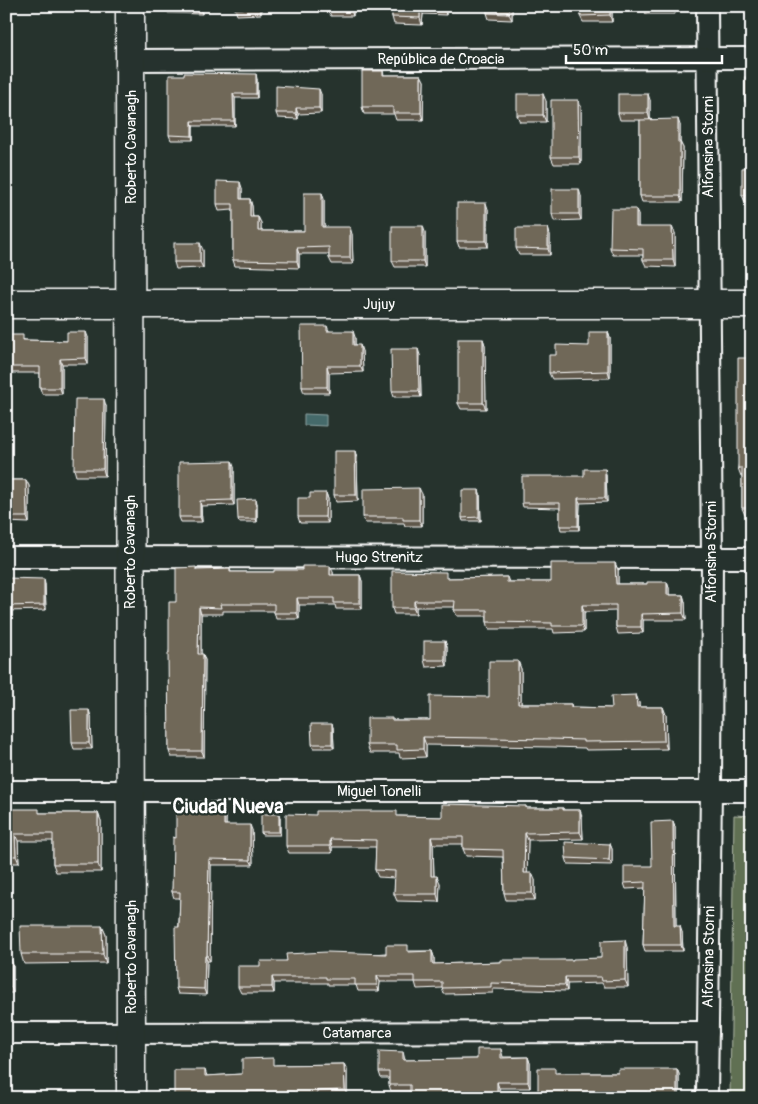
<svg xmlns="http://www.w3.org/2000/svg" width="758" height="1104" font-family="Pangolin,sans-serif">
  <rect width="100%" height="100%" fill="#26332d"/>
  <filter id="ink" filterUnits="userSpaceOnUse"><feTurbulence type="fractalNoise" baseFrequency=".02" numOctaves="2"/><feDisplacementMap in="SourceGraphic" scale="10" xChannelSelector="R" yChannelSelector="G"/><feConvolveMatrix kernelMatrix="1 2 1 2 8 2 1 2 1" color-interpolation-filters="sRGB"/></filter>
  <g filter="url(#ink)">
    <!-- green -->
    <path fill="#607052" stroke="#b0b8a8" d="M734 815 752 816V1098H730Z"/>
    <!-- water -->
    <path fill="#456a6a" stroke="#8fa6a6" d="M304 414 326 415V426L304 425Z"/>
    <g fill="none" stroke-linecap="round" stroke-linejoin="round">
      <defs>
        <g id="street">
          <path d="M707 6 712 558 711 791 707 1098"/>
          <path d="M130 60 752 58"/>
          <path d="M6 557 752 558"/>
          <path d="M6 791H752"/>
          <path d="M6 1033 708 1032"/>
        </g>
        <g id="secondary">
          <path d="M130 6 131 1098"/>
          <path d="M6 304H752"/>
        </g>
      </defs>
      <!-- street casing -->
      <use href="#street" stroke="#fff" stroke-width="24"/>
      <!-- secondary casing -->
      <use href="#secondary" stroke="#fff" stroke-width="31"/>
      <!-- street -->
      <use href="#street" stroke="#26332d" stroke-width="20"/>
      <!-- secondary -->
      <use href="#secondary" stroke="#26332d" stroke-width="28"/>
    </g>
    <!-- wall -->
    <g fill="#60594c" stroke="#fff">
      <path d="M166 6H202V14L168 13Z"/>
      <path d="M261 6V14L237 15 235 9Z"/>
      <path d="M353 6V16H331L328 10Z"/>
      <path d="M392 6H446V15L423 14 422 25 394 24 392 17Z"/>
      <path d="M487 6H512V20L489 19 487 13Z"/>
      <path d="M554 6H612V22H583L580 16V6Z"/>
      <path d="M643 6H675V14H646Z"/>
      <path d="M383 71 384 75H421L424 81 423 120H396L394 114H364L362 107Z"/>
      <path d="M752 77V107H748L745 101Z"/>
      <path d="M257 79V98H235V126H193V140H171L169 135Z"/>
      <path d="M321 94V113L298 114V119L278 118 276 113Z"/>
      <path d="M650 100V119L680 125V142L683 148 682 202H642L640 196V120H620L618 113Z"/>
      <path d="M546 101V122H520L517 115Z"/>
      <path d="M581 106V164H554L551 157Z"/>
      <path d="M752 167V202H745L742 195Z"/>
      <path d="M242 188V199H250L252 206 253 217H258L261 223V231H304L324 199V227L352 234 353 264H332L329 258V254H299V268L235 266 233 260V210L219 211 217 204Z"/>
      <path d="M581 196V220L554 221 552 214Z"/>
      <path d="M488 209V247H459L457 241Z"/>
      <path d="M638 215V227L675 233V267L646 266 643 260V255H613L610 248Z"/>
      <path d="M548 228 550 235V255H519L516 248Z"/>
      <path d="M425 232V267H395L392 261Z"/>
      <path d="M203 250V268L176 269 174 262Z"/>
      <path d="M327 326 329 331 355 337V345L362 351 363 372 329 373V393H304L302 387Z"/>
      <path d="M608 332 610 338V378L552 379 549 373 556 355 589 346Z"/>
      <path d="M6 335 25 340 67 341 88 337V364H62V394H42L40 388V373H6Z"/>
      <path d="M483 339 485 345 486 409H461L458 403Z"/>
      <path d="M420 355 421 397H394L392 391Z"/>
      <path d="M752 358V517L751 515H745L742 508V476H741L738 468Z"/>
      <path d="M106 406 105 476H76L74 469Z"/>
      <path d="M357 458 358 501 336 502 334 495Z"/>
      <path d="M234 467V505L201 506 202 522H181L179 517Z"/>
      <path d="M606 474 607 502 580 503 579 530H561L560 526V508L523 507 522 503 584 476Z"/>
      <path d="M6 480H26L29 486V523L6 522Z"/>
      <path d="M326 493 328 499V523H300L298 517 310 498Z"/>
      <path d="M480 493 481 521H463L462 518Z"/>
      <path d="M422 494V526H405L404 523H365L363 517Z"/>
      <path d="M257 503V522H239L238 519Z"/>
      <path d="M615 563 618 570V584H647L667 582 669 588V595H683L685 602 686 620H643V633L618 634 616 627V611L584 612V632L554 633 553 629H489L487 622V616H457L454 610 455 607H416V614H394L392 608 448 578 507 577 509 582H551Z"/>
      <path d="M230 569 231 572H333V575H360L362 581V609H336L335 605H299V619H276L274 611H223V614H201V654L205 660 204 757H171L169 751V653L176 602 197 570Z"/>
      <path d="M6 578 45 584 46 610 6 611Z"/>
      <path d="M752 634V673H749L747 667Z"/>
      <path d="M445 641 447 647V666L426 667 424 660Z"/>
      <path d="M518 661 521 669V704H571L572 707 612 708 636 695 639 703V707H663L666 715 667 749 586 750 585 748 553 747 426 745V757L400 758 399 753H370L367 745 393 720H430L489 697Z"/>
      <path d="M91 716 92 749H74L72 743Z"/>
      <path d="M333 727 334 748H313L312 744Z"/>
      <path d="M526 806V808H563L564 810H580L582 817 583 839 528 840 527 873 535 880V900H506L504 893 503 857 466 856 463 849V844H433L434 876 440 883 439 902 397 901 394 894 395 878 378 877 375 870 376 847H332V853H289L286 846 399 816 442 817Z"/>
      <path d="M6 809 40 813H98L101 821V872H56L53 864V841H18L19 863H6Z"/>
      <path d="M224 812 226 818V825L252 830 253 865H211L210 961H207L206 995 178 994 176 988 180 898H174L172 892 176 838Z"/>
      <path d="M279 814 280 818V835H262L261 832Z"/>
      <path d="M673 821 675 827 676 926 682 932 683 951H645L643 945 645 888 626 889 624 883 652 866Z"/>
      <path d="M610 844 612 849V865L568 864 566 858Z"/>
      <path d="M102 926 106 935V963L24 964 21 954Z"/>
      <path d="M627 947 628 987H604L602 983 567 984V991L493 989V993L444 994 442 988 417 989 415 982H380L379 991H358L356 985H328V983H274V993H241L238 987 260 966 287 961 410 951H432L434 957V964L573 960 601 958Z"/>
      <path d="M6 959 13 965V993H6Z"/>
      <path d="M501 1049 503 1057H528L530 1063V1088H499V1098H410V1091H391L389 1085V1078H381L379 1072 403 1052 405 1060 477 1059Z"/>
      <path d="M344 1064 347 1070V1096L319 1097V1098H174L205 1070 207 1076 242 1074 276 1065Z"/>
      <path d="M677 1069 679 1074V1098H591L557 1073H618Z"/>
    </g>
    <!-- shaded-wall -->
    <g fill="#4e483e" stroke="#fff">
      <path d="M200 6H202V14L200 8Z"/>
      <path d="M259 6H261V14L259 8Z"/>
      <path d="M351 6H353V16L351 10Z"/>
      <path d="M444 6H446V15L444 8Z"/>
      <path d="M510 6H512V20L509 14Z"/>
      <path d="M610 6H612V22L610 15Z"/>
      <path d="M673 6H675V14L673 7Z"/>
      <path d="M420 7 423 14 422 25 420 18Z"/>
      <path d="M256 74 257 79V98L256 94Z"/>
      <path d="M421 75 424 81 423 120 421 113Z"/>
      <path d="M319 89 321 94V113L319 108Z"/>
      <path d="M233 94 235 98V126L234 121Z"/>
      <path d="M543 94 546 101V122L543 115Z"/>
      <path d="M648 94 650 100V120L648 113Z"/>
      <path d="M578 100 581 106V164L579 157Z"/>
      <path d="M296 108 298 114V119L296 113Z"/>
      <path d="M678 119 680 125V148L678 142Z"/>
      <path d="M192 121 193 126V140L192 136Z"/>
      <path d="M680 142 683 148 682 202 680 196Z"/>
      <path d="M240 182 242 188V206L240 199Z"/>
      <path d="M579 189 581 196V220L579 214Z"/>
      <path d="M322 193 324 199V233L322 227Z"/>
      <path d="M250 199 252 206 253 223 250 217Z"/>
      <path d="M486 203 488 209V247L486 241Z"/>
      <path d="M636 209 638 215V233L636 227Z"/>
      <path d="M258 217 261 223V237L258 231Z"/>
      <path d="M423 226 425 232V267L423 261Z"/>
      <path d="M350 227 352 234 353 264 350 258Z"/>
      <path d="M672 227 675 233V267L673 260Z"/>
      <path d="M548 228 550 235V255L548 249Z"/>
      <path d="M200 243 203 250V268L200 262Z"/>
      <path d="M297 248 299 254V268L297 261Z"/>
      <path d="M353 331 355 337V351L353 345Z"/>
      <path d="M86 332 88 337V364L86 358Z"/>
      <path d="M608 332 610 338V378L608 371Z"/>
      <path d="M483 339 485 345 486 409 483 403Z"/>
      <path d="M360 345 362 351 363 372 360 366Z"/>
      <path d="M418 349 420 355 421 397 419 391Z"/>
      <path d="M60 359 62 364V394L60 388Z"/>
      <path d="M327 366 329 373V393L327 387Z"/>
      <path d="M104 399 106 406 105 476 103 469Z"/>
      <path d="M355 451 357 458 358 501 356 495Z"/>
      <path d="M232 461 234 467V505L232 500Z"/>
      <path d="M605 469 606 474 607 502 605 498Z"/>
      <path d="M26 480 29 486V523L27 517Z"/>
      <path d="M419 488 422 494V526L419 520Z"/>
      <path d="M479 490 480 493 481 521 479 517Z"/>
      <path d="M326 493 328 499V523L325 517Z"/>
      <path d="M578 498 580 503 579 530 578 526Z"/>
      <path d="M256 499 257 503V522L256 519Z"/>
      <path d="M200 501 201 506 202 522 200 517Z"/>
      <path d="M615 563 618 570V590L616 584Z"/>
      <path d="M330 566 333 572V581L330 575Z"/>
      <path d="M360 575 362 581V609L360 603Z"/>
      <path d="M44 579 45 584 46 610 44 605Z"/>
      <path d="M667 582 669 588V602L667 595Z"/>
      <path d="M683 595 685 602 686 620 683 613Z"/>
      <path d="M297 598 299 605V619L297 613Z"/>
      <path d="M414 601 416 607V614L414 608Z"/>
      <path d="M582 605 584 612V632L582 626Z"/>
      <path d="M199 607 201 614V660L198 654Z"/>
      <path d="M641 614 643 620V633L641 627Z"/>
      <path d="M445 641 447 647V666L445 660Z"/>
      <path d="M203 654 205 660 204 757 202 751Z"/>
      <path d="M518 661 521 669V712L518 704Z"/>
      <path d="M636 695 639 703V715L637 707Z"/>
      <path d="M663 707 666 715 667 749 664 741Z"/>
      <path d="M89 710 91 716 92 749 89 743Z"/>
      <path d="M332 724 333 727 334 748 332 744Z"/>
      <path d="M423 737 426 745V757L423 749Z"/>
      <path d="M580 810 582 817 583 839 580 832Z"/>
      <path d="M224 812 226 818V831L224 825Z"/>
      <path d="M98 813 101 821V872L98 864Z"/>
      <path d="M279 814 280 818V835L279 832Z"/>
      <path d="M673 821 675 827 676 932 674 926Z"/>
      <path d="M250 825 252 830 253 865 250 860Z"/>
      <path d="M525 833 528 840 527 880 524 873Z"/>
      <path d="M15 834 18 841 19 863 16 856Z"/>
      <path d="M431 837 433 844 434 883 431 876Z"/>
      <path d="M330 839 332 847V853L330 846Z"/>
      <path d="M610 844 612 849V865L609 860Z"/>
      <path d="M209 859 211 865 210 961 207 956Z"/>
      <path d="M532 873 535 880V900L532 893Z"/>
      <path d="M437 876 440 883 439 902 437 894Z"/>
      <path d="M102 926 106 935V963L103 954Z"/>
      <path d="M680 926 682 932 683 951 681 945Z"/>
      <path d="M625 940 627 947 628 987 625 980Z"/>
      <path d="M432 951 434 957V970L432 964Z"/>
      <path d="M205 956 207 961 206 995 204 989Z"/>
      <path d="M11 959 13 965V993L11 987Z"/>
      <path d="M377 976 380 982 379 991 377 985Z"/>
      <path d="M272 977 274 983V993L272 987Z"/>
      <path d="M565 977 567 984V991L565 985Z"/>
      <path d="M528 1057 530 1063V1088L528 1082Z"/>
      <path d="M344 1064 347 1070V1096L345 1090Z"/>
      <path d="M677 1069 679 1074V1098H677Z"/>
      <path d="M497 1082 499 1088V1098H498L497 1097Z"/>
    </g>
    <!-- building -->
    <g fill="#706758" stroke="#fff">
      <path d="M166 6H200V8Z"/>
      <path d="M234 6H259V8L235 9Z"/>
      <rect x="328" y="6" width="23" height="4"/>
      <path d="M392 6H444V8L420 7V18L392 17Z"/>
      <path d="M487 6H510L509 14 487 13Z"/>
      <path d="M580 6H610V15L580 16Z"/>
      <rect x="643" y="6" width="30" height="1"/>
      <path d="M362 71H383V75H421V113H393V107H362Z"/>
      <path d="M184 73 256 74V94H233L234 121H192V136L169 135V75H184Z"/>
      <rect x="745" y="77" width="7" height="24"/>
      <path d="M276 86 319 89V108H296V113H276Z"/>
      <rect x="517" y="94" width="26" height="21"/>
      <rect x="618" y="94" width="30" height="19"/>
      <path d="M551 100H578L579 157H551Z"/>
      <path d="M678 119V142H680V196H640V120Z"/>
      <path d="M752 167V195H742V168Z"/>
      <path d="M217 181 240 182V199H250V217H258V231H304V193H322V227H350V258H329V247L297 248V261L233 260V204H217Z"/>
      <rect x="552" y="189" width="27" height="25"/>
      <rect x="457" y="203" width="29" height="38"/>
      <path d="M611 209H636V227H672L673 260H643V249L610 248Z"/>
      <rect x="392" y="226" width="31" height="35"/>
      <path d="M516 228H548V249L516 248Z"/>
      <rect x="174" y="243" width="26" height="19"/>
      <path d="M301 326H327V331H353V345H360V366H327V387H302Z"/>
      <path d="M67 332H86V358L60 359V388H40V367H6V335H23V340L67 341Z"/>
      <path d="M589 332H608V371L549 373V355H556V345L589 346Z"/>
      <rect x="458" y="339" width="25" height="64"/>
      <path d="M391 349H418L419 391H392Z"/>
      <path d="M738 358H752V515H751V508H742V468H738Z"/>
      <path d="M75 399H104L103 469H74Z"/>
      <path d="M334 451H355L356 495H334Z"/>
      <path d="M232 461V500L200 501V517H179V462Z"/>
      <path d="M584 469H605V498H578V526H560V503H522V476H584Z"/>
      <path d="M6 480H26L27 517H6Z"/>
      <path d="M419 488V520H403V517H363V489Z"/>
      <path d="M462 490H479V517L462 518Z"/>
      <path d="M310 493H326L325 517H298V498H310Z"/>
      <path d="M256 499V519H238L237 500Z"/>
      <path d="M551 563H615L616 584H647V582H667V595H683V613L641 614V627H616V605H582V626H552V623L487 622V610H454L455 601H414V608H392V571L446 572V578L507 577V582H551Z"/>
      <path d="M302 566H330V575H360V603H334V598H297V613H274V604H220L221 608 199 607 198 654H203L202 751H169L168 653H169V602H176V568L196 567V570L230 569V572H274V570H302Z"/>
      <path d="M6 578 44 579V605L6 606Z"/>
      <rect x="747" y="634" width="5" height="33"/>
      <rect x="424" y="641" width="21" height="19"/>
      <path d="M489 661H518V704H571V707L612 708 611 696 636 695 637 707H663L664 741 583 742V740L550 739 423 737V749L397 750V745H367V718H392V720H430V696L489 697Z"/>
      <path d="M71 710H89V743H72Z"/>
      <path d="M311 724H332V744H312Z"/>
      <path d="M442 804 526 806V808H563V810H580V832L525 833 524 873H532V893H504L503 850 463 849V837H431V876H437V894H394L395 871 375 870 376 840 330 839V846H286V814L316 815V811H397V816L442 817Z"/>
      <path d="M6 809H39V813H98V864H53V834H15L16 856H6Z"/>
      <path d="M176 812H224V825H250V860L209 859 207 956H205L204 989 176 988 175 927H179L180 892H172L173 837 176 838Z"/>
      <rect x="261" y="814" width="18" height="18"/>
      <path d="M673 821 674 926H680L681 945H643L645 882 624 883V866H652L651 822Z"/>
      <path d="M565 842 610 844 609 860 566 858Z"/>
      <path d="M20 926H102L103 954H21Z"/>
      <path d="M625 940V980L602 981 601 977H565V985L491 983V987L442 988V982H415V976H377V985H355V979H326V977H272V987H238V966H260V961H287L286 954 327 952 386 954V945H408V952L432 951V964L501 962V960H573V959L601 958V941Z"/>
      <rect x="6" y="959" width="5" height="28"/>
      <path d="M477 1049H501V1058L528 1057V1082H497V1097H465V1098H410V1085H389V1072H379V1051L403 1052V1060L477 1059Z"/>
      <path d="M273 1058V1065L344 1064 345 1090 317 1091V1095L294 1096V1092H208V1098H174V1070H205V1076L242 1074V1059Z"/>
      <path d="M538 1068H555V1073H618V1069H677V1098H647V1092L589 1091V1098H538Z"/>
    </g>
  </g>
  <g text-anchor="middle" dominant-baseline="central" stroke-width="4.5" stroke-linejoin="round" paint-order="stroke">
    <!-- street labels -->
    <g font-size="15" fill="#fff" stroke="#26332d">
      <text x="441" y="59">República de Croacia</text>
      <text transform="translate(131 147) rotate(-90)">Roberto Cavanagh</text>
      <text transform="translate(708 147) rotate(-90)">Alfonsina Storni</text>
      <text x="379" y="304">Jujuy</text>
      <text transform="translate(130 552) rotate(-90)">Roberto Cavanagh</text>
      <text transform="translate(711 552) rotate(-90)">Alfonsina Storni</text>
      <text x="379" y="557">Hugo Strenitz</text>
      <text x="379" y="791">Miguel Tonelli</text>
      <text transform="translate(131 957) rotate(-90)">Roberto Cavanagh</text>
      <text transform="translate(709 957) rotate(-89)">Alfonsina Storni</text>
      <text x="357" y="1033">Catamarca</text>
    </g>
    <!-- district labels -->
    <g font-size="20" font-weight="bold" fill="#fff" stroke="#26332d">
      <text x="228" y="806">Ciudad Nueva</text>
    </g>
  </g>
  <!-- margin -->
  <rect width="758" height="1104" fill="none" stroke="#26332d" stroke-width="25"/>
  <rect x="12" y="12" width="733" height="1079" fill="none" stroke="#fff" stroke-width="2" filter="url(#ink)"/>
  <!-- scale -->
  <path d="M566 55v8h156v-8" fill="none" stroke="#ffffff" stroke-width="2.5"/>
  <text x="573" y="55" font-size="15" fill="#ffffff" stroke="#26332d" stroke-width="4" paint-order="stroke">50 m</text>
</svg>
